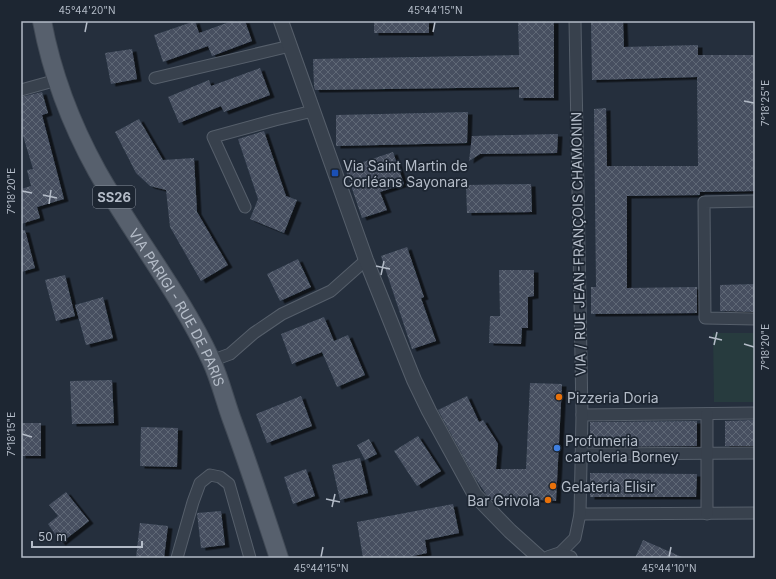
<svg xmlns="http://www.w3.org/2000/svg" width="776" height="579" font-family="Inter,sans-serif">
  <defs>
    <pattern id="building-cross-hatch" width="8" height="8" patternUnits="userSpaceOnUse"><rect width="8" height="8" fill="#465061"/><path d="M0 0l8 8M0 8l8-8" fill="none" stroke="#5e6776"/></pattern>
    <filter id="shadow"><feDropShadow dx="4.5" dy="2.5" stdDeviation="0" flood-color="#0009"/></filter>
  </defs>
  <rect width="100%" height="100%" fill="#252f3d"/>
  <!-- park -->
  <path fill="#273b3e" d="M713 333H755V402H714Z"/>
  <!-- building -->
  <g fill="url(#building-cross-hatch)" filter="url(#shadow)">
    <path d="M195 21 199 33 232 21H245L252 41 212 56 208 46 163 62 154 35Z"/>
    <rect x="374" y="21" width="55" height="12"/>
    <path d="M518 21H554V98H519V87L315 90 314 87 313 59 519 55Z"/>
    <path d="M591 21H623L624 47 698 45V55H755V191L700 192V195L627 196V288L697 287V313L591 314V287H596L594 109 606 108 607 166H698L697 77 592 80Z"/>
    <path d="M132 49 137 79 111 84 105 53Z"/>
    <path d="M260 68 270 95 224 112 221 106 179 123 168 97 209 80 211 86Z"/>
    <path d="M42 92 48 113 42 115 64 199 37 207 40 218 21 224V189L31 186 27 170 33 169 21 129V97Z"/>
    <path d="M468 112 467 143 336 146V115Z"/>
    <path d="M139 119 163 160 194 158 197 212 228 265 201 281 170 227 166 190 150 186 136 173 115 132Z"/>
    <path d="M264 131 286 196 297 200 284 233 250 219 258 199 238 139Z"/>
    <path d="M558 134 557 153 480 154 469 161 472 136Z"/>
    <path d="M393 152 404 184 380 192 387 210 362 218 345 168Z"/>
    <path d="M531 184 532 212 467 213 466 185Z"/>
    <path d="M21 230H25L35 268 21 272Z"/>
    <path d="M407 247 424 297 421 298 436 341 412 349 381 256Z"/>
    <path d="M298 259 311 287 280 301 267 274Z"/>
    <path d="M499 270H534V296L528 297V328H522L521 344 489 343 490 316H500Z"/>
    <path d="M65 275 75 316 56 321 45 280Z"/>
    <path d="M755 284V312L720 311V285Z"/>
    <path d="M103 297 113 338 86 345 75 305Z"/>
    <path d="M324 317 334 341 348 335 365 375 337 387 322 352 292 364 281 334Z"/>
    <path d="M112 380 114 423 72 424 70 381Z"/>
    <path d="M530 383 562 384 556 501 524 499 491 500 486 494 475 478 438 410 467 396 479 422 483 420 498 444 496 469H526Z"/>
    <path d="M301 396 312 426 267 443 256 414Z"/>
    <path d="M755 420V446H725V421Z"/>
    <path d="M697 421V446L590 447V422Z"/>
    <rect x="21" y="423" width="20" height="33"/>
    <path d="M141 427 178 428 177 467 140 466Z"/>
    <path d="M418 436 441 471 417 486 394 451Z"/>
    <path d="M369 439 377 454 365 460 357 445Z"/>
    <path d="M360 458 368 493 340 500 332 465Z"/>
    <path d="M306 469 315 496 293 504 284 477Z"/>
    <path d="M590 473 697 474 696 497H590Z"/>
    <path d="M66 492 89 521 61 543 48 524 58 516 49 505Z"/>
    <path d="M453 504 459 533 425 540 427 553 404 558H363L357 522Z"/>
    <path d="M221 511 225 545 201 548 197 513Z"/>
    <path d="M140 523 168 526 164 558H136Z"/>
    <path d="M643 540 684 558H635Z"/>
  </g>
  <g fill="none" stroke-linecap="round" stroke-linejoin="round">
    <defs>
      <g id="minor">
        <path d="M155 78 290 46"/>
        <path d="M21 90 57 80"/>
        <path d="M755 201 704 202 705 318 755 319"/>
        <path d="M245 207 213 137 275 120 313 111"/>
        <path d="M211 361 230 354 254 333 282 314 331 291 366 260"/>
        <path d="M582 415 755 413"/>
        <path d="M581 454 755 453"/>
        <path d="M580 514 755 513"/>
        <path d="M707 514V414"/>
        <path d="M558 555 575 538 580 514 582 415 575 21"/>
        <path d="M177 558 193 502 200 483 210 475 220 477 229 484 250 558"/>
      </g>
      <g id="tertiary">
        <path d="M281 21 366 260 414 380 429 411 475 495 510 531 540 558"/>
        <path d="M549 558 558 555 570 558"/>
      </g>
      <g id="primary">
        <path id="s1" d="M42 21C52 74 71 124 97 171 133 235 180 293 211 360 220 379 225 401 232 420 249 466 264 512 279 558"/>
      </g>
    </defs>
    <!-- minor casing -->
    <use href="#minor" stroke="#565f6b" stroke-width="13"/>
    <!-- tertiary casing -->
    <use href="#tertiary" stroke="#565f6b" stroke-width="16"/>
    <!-- primary casing -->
    <use href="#primary" stroke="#414a56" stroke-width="20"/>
    <!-- minor -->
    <use href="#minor" stroke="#38414d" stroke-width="11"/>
    <!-- tertiary -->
    <use href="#tertiary" stroke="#38414d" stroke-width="14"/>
    <!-- primary -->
    <use href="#primary" stroke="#57606d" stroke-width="18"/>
  </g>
  <!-- ticks -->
  <path fill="none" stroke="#b4bcc8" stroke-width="1.5" d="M85 32 87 22M433 32 435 22M744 101 754 103M22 191 32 193M43 195 57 198M49 204 51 190M376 266 390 269M381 275 384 261M709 337 722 340M744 344 754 347M714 345 717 332M22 434 32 437M326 499 340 502M332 507 335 494M321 557 323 547M669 557 671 547"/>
  <!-- markers -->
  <rect fill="#1a4fb4" stroke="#1d2632" stroke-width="1.5" x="331" y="169" width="8" height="8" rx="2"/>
  <g fill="#e8710a" stroke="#1d2632" stroke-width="1.5">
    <circle cx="559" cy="397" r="4"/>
    <circle cx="553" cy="486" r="4"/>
    <circle cx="548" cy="500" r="4"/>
  </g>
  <circle fill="#3f7fe0" stroke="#1d2632" stroke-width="1.5" cx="557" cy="448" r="4"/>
  <g text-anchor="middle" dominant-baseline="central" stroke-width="3.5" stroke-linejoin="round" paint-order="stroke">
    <!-- shield labels -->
    <rect fill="#1d2632" stroke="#878f9b" stroke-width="1" x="93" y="186" width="42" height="22" rx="3"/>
    <g font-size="13" font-weight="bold" fill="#b4bcc8">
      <text x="114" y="197">SS26</text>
    </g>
    <!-- poi labels -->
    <g font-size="14" fill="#b4bcc8" stroke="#1d2632" text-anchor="start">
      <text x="343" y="165">Via Saint Martin de<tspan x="343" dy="16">Corléans Sayonara</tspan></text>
      <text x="567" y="397">Pizzeria Doria</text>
      <text x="565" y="440">Profumeria<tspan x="565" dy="16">cartoleria Borney</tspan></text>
      <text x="561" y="486">Gelateria Elisir</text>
      <text x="540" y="500" text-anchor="end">Bar Grivola</text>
    </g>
    <!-- street labels -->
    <g font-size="14" fill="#b4bcc8" stroke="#1d2632">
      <text transform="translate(578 244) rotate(-91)">VIA / RUE JEAN-FRANÇOIS CHAMONIN</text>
      <text stroke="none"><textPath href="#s1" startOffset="319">VIA PARIGI - RUE DE PARIS</textPath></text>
    </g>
  </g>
  <!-- border -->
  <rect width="776" height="579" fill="none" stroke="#1d2632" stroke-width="44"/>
  <!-- scale -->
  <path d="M32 541v6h110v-6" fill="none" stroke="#b4bcc8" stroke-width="2"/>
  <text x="38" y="541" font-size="12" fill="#b4bcc8" stroke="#1d2632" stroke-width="3" paint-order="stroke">50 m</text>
  <rect x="22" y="22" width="732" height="535" fill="none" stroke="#b4bcc8" stroke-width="1.5"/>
  <g font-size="10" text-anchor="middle" fill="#b4bcc8">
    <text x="87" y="14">45°44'20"N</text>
    <text x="435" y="14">45°44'15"N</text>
    <text transform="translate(765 103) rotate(-90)" y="4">7°18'25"E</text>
    <text transform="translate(11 191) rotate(-90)" y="4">7°18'20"E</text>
    <text transform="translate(765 347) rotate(-90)" y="4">7°18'20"E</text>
    <text transform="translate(11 434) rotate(-90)" y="4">7°18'15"E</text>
    <text x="321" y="572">45°44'15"N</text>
    <text x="669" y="572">45°44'10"N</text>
  </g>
</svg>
